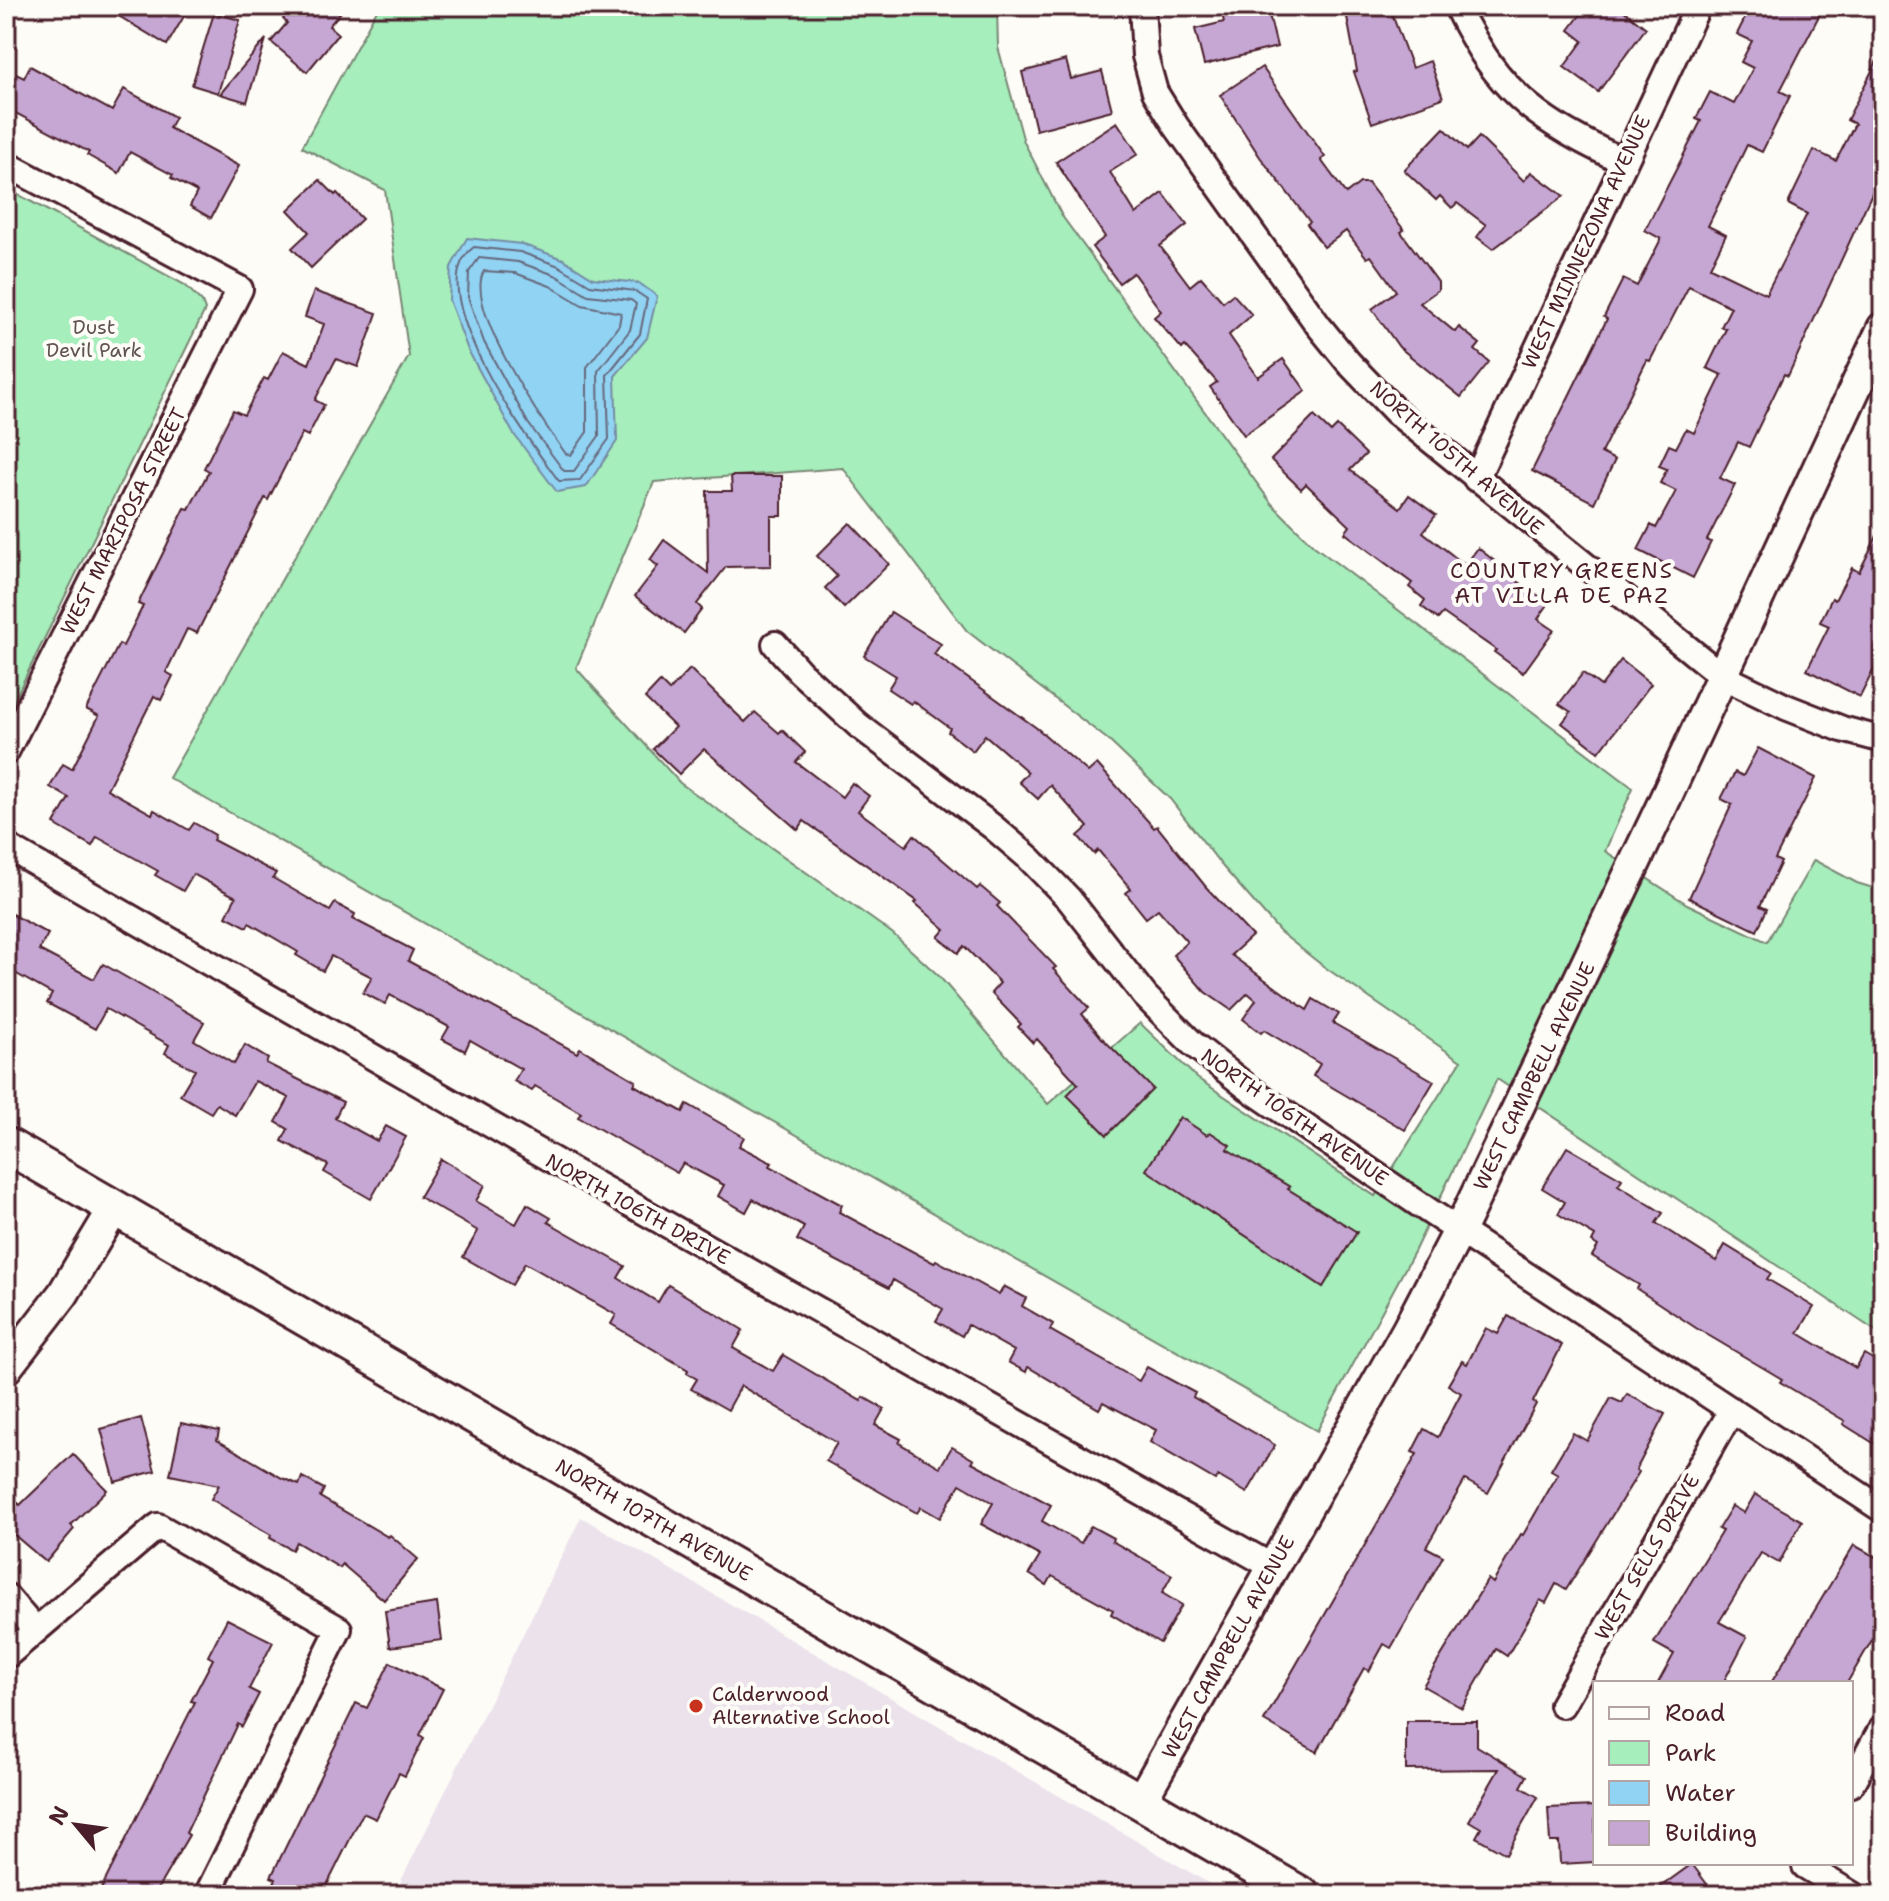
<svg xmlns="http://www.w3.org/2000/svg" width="1889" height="1901" font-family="'Shantell Sans',sans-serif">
  <rect width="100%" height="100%" fill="#fdfcf7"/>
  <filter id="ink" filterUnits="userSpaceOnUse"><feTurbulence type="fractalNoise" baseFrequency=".0125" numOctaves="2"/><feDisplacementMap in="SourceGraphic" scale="16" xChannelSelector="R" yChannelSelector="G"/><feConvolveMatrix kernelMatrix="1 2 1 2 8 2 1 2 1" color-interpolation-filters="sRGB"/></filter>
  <g filter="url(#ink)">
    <!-- built -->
    <path fill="#ece2ec" d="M581 1517 1229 1895H394Z"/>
    <!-- green -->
    <g fill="#a6eebb" stroke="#788673" stroke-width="2" fill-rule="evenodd">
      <path d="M379 6H997L998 47 1024 142 1062 216 1272 504 1314 546 1633 788 1605 851 1687 904 1767 942 1814 860 1857 883 1883 891V1336L1497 1079 1414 1252 1317 1431 169 778 409 356 385 190 302 147ZM843 468 967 631 1107 739 1170 799 1223 867 1280 932 1323 966 1461 1061 1375 1196 1197 1078 1140 1023 1048 1104 939 976 892 933 680 783 576 668 654 482Z"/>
      <path d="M6 188 185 285 202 302 205 310 6 717Z"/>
    </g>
    <!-- water -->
    <path fill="#91d3f3" stroke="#758ba3" stroke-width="2" d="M467 238 521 244 563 259 593 278 639 283 657 296 647 338 615 376 617 441 586 487 557 492 513 433 468 350 449 300 451 267Z"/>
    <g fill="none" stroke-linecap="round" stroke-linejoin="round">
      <!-- shore -->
      <g stroke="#66677b" stroke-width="2">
        <path d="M474 247 520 252 559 266 590 285 635 291 647 299 640 334 607 375 609 439 580 480 559 481C529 442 416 289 474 247Z"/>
        <path d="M479 258 518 262 555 275 588 295 631 300 636 304 630 330 598 371 599 436 574 471H564L528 423 484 342 468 297 469 272Z"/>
        <path d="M484 271 515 273 550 286 582 305 621 313 619 325 587 367V432L571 455 566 454C543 423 463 307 484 271Z"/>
      </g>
    </g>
    <!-- building -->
    <g fill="#c6a7d3" stroke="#4a1f2b" stroke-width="2">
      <path d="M102 6H190L167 45Z"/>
      <path d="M293 6H346L329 26 338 34 307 72 271 42 287 23 283 19Z"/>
      <path d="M1220 6H1267L1277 47 1204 65 1195 29 1224 22Z"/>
      <path d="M1345 6H1389L1412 68 1430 61 1443 98 1372 123 1354 72 1357 71Z"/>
      <path d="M1587 6H1618L1646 28 1598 92 1564 67 1583 41 1569 30Z"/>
      <path d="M1751 6H1824L1780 91 1790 96 1762 152 1747 145 1708 226 1726 235 1710 267 1766 294 1807 214 1788 204 1814 150 1836 161 1855 124 1847 120 1883 49V169L1788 376 1784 374 1749 447 1738 442 1720 478 1735 485 1707 540 1711 542 1693 578 1638 550 1651 525 1656 528 1676 491 1660 483 1667 469 1659 466 1669 445 1676 448 1686 429 1694 433 1722 375 1707 368 1726 329 1721 327 1731 307 1689 286 1650 361 1647 360 1601 453 1615 460 1594 503 1532 471 1607 319 1604 317 1623 279 1637 286 1661 239 1645 230 1701 121 1696 119 1710 92 1734 104 1753 68 1741 62 1752 41 1737 34Z"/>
      <path d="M214 13 240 20 218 93 192 85Z"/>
      <path d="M266 39 247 102 220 94Z"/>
      <path d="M1066 60 1071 79 1102 71 1112 110 1036 130 1022 72Z"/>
      <path d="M30 66 112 111 124 89 175 117 169 128 239 166 211 218 190 206 197 192 171 178 173 175 130 152 119 173 87 155 89 152 6 108V69L24 78Z"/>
      <path d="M1262 67 1325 157 1321 160 1346 194 1360 183H1368L1404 230 1401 232 1438 282V290L1420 303 1455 332 1459 327 1480 344 1475 350 1489 362 1461 397 1399 347 1372 309 1396 291 1371 256 1367 258 1346 231 1324 247 1307 224 1310 222 1260 157 1220 95Z"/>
      <path d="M1117 122 1138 154 1110 172 1136 214 1163 193 1187 225 1160 246 1190 286 1201 277 1223 302 1233 294 1252 315 1229 335 1258 377 1283 359 1306 391 1244 435 1210 387 1217 382 1185 346 1182 349 1154 317 1161 311 1133 273 1119 283 1092 247 1105 237 1056 162Z"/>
      <path d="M1444 128 1467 150 1479 137 1524 181 1531 172 1564 196 1493 249 1477 237 1486 225 1457 203 1452 208 1440 196 1436 200 1404 170Z"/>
      <path d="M320 180 335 195 337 193 362 219 311 268 292 248 309 232 288 210Z"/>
      <path d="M314 291 377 313 358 367 336 359 315 400 324 405 308 436 302 433 268 500 265 498 197 633 187 629 166 672 173 676 161 700 154 696 107 789 152 814 154 810 189 830 194 823 215 835 213 840 276 873 273 878 330 911 335 903 355 914 353 919 413 950 408 961 577 1053 580 1048 636 1081 634 1085 683 1112 687 1104 708 1116 744 1137 739 1146 772 1163 770 1166 842 1205 839 1212 934 1263 936 1260 999 1295 1004 1286 1026 1298 1022 1306 1053 1324 1050 1330 1139 1381 1147 1367 1195 1393 1193 1397 1275 1445 1247 1493 1218 1476 1215 1480 1150 1442 1156 1430 1103 1402 1099 1409 1028 1367 1026 1372 1008 1362 1014 1351 968 1325 962 1336 936 1321 943 1309 893 1280 889 1288 797 1240 804 1227 753 1199 746 1212 718 1196 724 1185 683 1163 677 1173 578 1117 581 1113 535 1086 532 1091 514 1081 521 1069 470 1040 465 1051 442 1039 449 1027 390 995 385 1004 363 993 372 977 331 956 323 971 296 955 298 952 249 923 247 927 226 916 236 897 193 874 183 891 155 875 158 871 97 837 92 846 54 824 69 798 50 787 63 764 72 769 99 716 86 709 119 644 123 646 143 606 138 604 185 508 189 509 209 471 204 468 233 410 244 415 264 378 268 380 283 351 309 364 324 324 305 317Z"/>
      <path d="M1314 416 1331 432 1337 426 1366 454 1350 470 1400 508 1409 495 1436 515 1423 532 1465 565 1478 548 1502 567 1500 569 1549 603 1538 619 1554 630 1523 673 1494 652 1496 650 1443 613 1438 619 1421 606 1425 600 1409 587 1412 583 1345 533 1350 526 1306 484 1301 489 1271 460Z"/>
      <path d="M731 476H782V516H771V566L726 567 697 604 702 609 684 633 635 596 658 566 650 560 664 540 708 573 707 491H732Z"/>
      <path d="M850 523 889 564 844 608 825 588 837 576 817 556Z"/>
      <path d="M1883 524V651L1860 697 1807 670 1829 626 1820 622 1832 598 1835 600 1852 568 1859 572Z"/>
      <path d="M891 612 941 644 934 654 1038 729 1088 772 1097 764 1154 828 1157 826 1206 887 1252 936 1231 955 1307 1010 1313 999 1339 1014 1333 1023 1434 1081 1405 1130 1313 1076 1320 1064 1264 1030 1261 1033 1243 1019 1256 1000 1248 993 1231 1010 1205 992 1173 955 1187 942 1158 909 1146 918 1126 893 1131 889 1098 850 1094 854 1078 836 1088 827 1050 785 1038 799 1019 782 1028 772 985 735 973 751 948 732 950 728 913 701 911 704 888 689 896 676 864 656Z"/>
      <path d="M1621 660 1651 684 1599 752 1562 723 1571 712 1559 704 1583 673 1601 686Z"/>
      <path d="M690 669 745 722 755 712 779 733 782 730 805 752 796 762 842 797 852 783 869 796 858 811 906 846 914 835 977 889 980 886 1000 903 997 906 1056 967 1053 969 1089 1008 1082 1014 1102 1038 1153 1089 1107 1135 1067 1095 1078 1084 1037 1039 1033 1043 1018 1027 1021 1024 991 993 1000 983 964 946 958 953 938 937 945 929 915 903 917 901 804 821 798 830 704 749 679 774 653 749 675 727 645 698 660 682 669 691Z"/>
      <path d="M1758 748 1816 778 1775 859 1781 862 1760 906 1767 909 1757 931 1689 898 1732 804 1721 799 1735 772 1743 776Z"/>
      <path d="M6 911 48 934 39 950 94 979 103 964 204 1022 194 1040 234 1064 245 1045 268 1059 266 1063 343 1102 335 1118 377 1141 386 1126 406 1137 371 1199 324 1172 328 1165 282 1141 288 1129 276 1122 289 1098 255 1081 235 1115 217 1104 211 1113 180 1095 195 1070 165 1053 169 1045 106 1009 95 1029 47 1003 52 994 6 968Z"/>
      <path d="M1180 1117 1207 1135 1210 1132 1230 1145 1227 1149 1290 1187 1288 1189 1357 1232 1323 1287 1146 1170Z"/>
      <path d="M1567 1147 1622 1179 1618 1185 1663 1213 1656 1223 1716 1261 1725 1245 1771 1273 1767 1279 1814 1307 1798 1333 1856 1368 1864 1354 1883 1365V1449L1843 1424 1845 1421 1780 1382 1782 1379 1696 1328 1637 1289 1639 1285 1592 1256 1598 1246 1592 1242 1595 1236 1558 1214 1565 1202 1542 1188Z"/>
      <path d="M441 1159 485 1185 476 1201 516 1224 527 1204 551 1218 548 1222 625 1266 618 1278 658 1302 668 1285 743 1330 733 1348 773 1371 783 1355 861 1401 863 1397 884 1409 875 1425 901 1439 899 1443 940 1467 952 1447 974 1460 972 1462 1051 1505 1042 1521 1081 1543 1091 1526 1113 1538 1112 1541 1172 1575 1162 1593 1182 1605 1160 1643 1111 1614 1113 1610 1052 1576 1047 1585 1029 1574 1040 1556 981 1524 993 1503 960 1484 940 1518 921 1507 917 1513 826 1461 837 1443 741 1386 728 1410 691 1389 697 1379 687 1373 688 1370 611 1324 616 1315 525 1263 512 1285 463 1257 478 1231 419 1197Z"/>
      <path d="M1508 1316 1562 1345 1533 1402 1536 1404 1488 1493 1465 1480 1426 1547 1443 1556 1416 1605 1391 1648 1384 1644 1369 1671 1364 1668 1317 1752 1264 1721 1417 1454 1412 1452 1424 1429 1438 1437 1461 1393 1448 1385 1462 1361 1467 1364 1486 1328 1498 1334Z"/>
      <path d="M1627 1394 1665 1414 1636 1470 1639 1472 1566 1590 1556 1584 1546 1603 1540 1600 1507 1656 1496 1649 1462 1708 1423 1686 1488 1579 1493 1583 1521 1534 1523 1535 1558 1474 1551 1470 1573 1433 1587 1441 1611 1398 1622 1403Z"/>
      <path d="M141 1418 155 1471 115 1482 101 1429Z"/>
      <path d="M181 1423 219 1431 217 1440 282 1478 299 1485 302 1477 324 1489 320 1497 388 1537 390 1535 418 1559 384 1600 342 1564 340 1568 296 1542 292 1550 270 1538 271 1535 211 1499 219 1485 170 1475Z"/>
      <path d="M73 1454 107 1490 71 1525 74 1529 46 1562 6 1528V1517L18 1503 20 1505Z"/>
      <path d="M1755 1494 1802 1521 1779 1563 1761 1553 1719 1622 1747 1637 1723 1683H1658L1674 1654 1654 1643 1722 1531 1718 1529 1732 1506 1744 1513Z"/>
      <path d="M1854 1545 1883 1561V1621L1847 1683H1771Z"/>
      <path d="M437 1603 442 1640 390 1647 385 1611Z"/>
      <path d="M227 1619 273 1642 249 1689 259 1694 242 1727 238 1724 186 1833 189 1835 154 1895H98L195 1702 191 1701 213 1659 208 1656Z"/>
      <path d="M390 1662 443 1689 420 1735 424 1738 405 1776 399 1773 376 1819 363 1813 322 1895H268L276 1879 271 1877 356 1703 367 1708Z"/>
      <path d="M1406 1721H1477V1746L1527 1776 1521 1787 1538 1797 1506 1854 1476 1837 1481 1828 1469 1821 1499 1769 1406 1770Z"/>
      <path d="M1595 1806V1862L1560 1864 1559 1842H1550L1548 1808Z"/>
      <path d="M1692 1864 1715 1895H1649Z"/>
    </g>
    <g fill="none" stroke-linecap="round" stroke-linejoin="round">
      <defs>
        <g id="minor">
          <path d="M1142 6 1145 56 1155 92 1176 126 1318 325 1349 363 1396 412 1722 676 1786 707 1842 729 1883 740"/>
          <path d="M1457 6C1461 18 1468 28 1474 39 1510 104 1558 130 1623 161"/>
          <path d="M6 164 240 289 6 752"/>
          <path d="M1476 479 1698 6"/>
          <path d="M775 644 800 672 858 725 993 827 1029 858 1069 899 1145 996 1193 1044 1247 1087 1429 1211 1883 1510"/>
          <path d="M6 846 521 1142 1273 1567"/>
          <path d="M6 1596 35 1630"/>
          <path d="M6 1656 158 1526 339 1629 207 1895"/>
          <path d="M1562 1705 1732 1410"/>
          <path d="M1851 1784 1883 1726"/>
          <path d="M1807 1863 1805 1866 1853 1895"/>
        </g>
        <g id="tertiary">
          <path d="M6 1368 63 1294 115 1207"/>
          <path d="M1140 1802 1408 1329 1459 1231 1660 810 1883 328"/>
        </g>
        <path id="secondary" d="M6 1145 1302 1895"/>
      </defs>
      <!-- minor casing -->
      <use href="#minor" stroke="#4a1f2b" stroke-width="30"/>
      <!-- tertiary casing -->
      <use href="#tertiary" stroke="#4a1f2b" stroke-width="36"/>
      <!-- secondary casing -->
      <use href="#secondary" stroke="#4a1f2b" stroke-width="40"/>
      <!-- minor -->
      <use href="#minor" stroke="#fdfcf7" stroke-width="24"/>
      <!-- tertiary -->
      <use href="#tertiary" stroke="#fdfcf7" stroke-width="30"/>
      <!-- secondary -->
      <use href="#secondary" stroke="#fdfcf7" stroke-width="34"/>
    </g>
  </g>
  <!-- markers -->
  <circle fill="#c8321e" stroke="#fdfcf7" stroke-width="3" cx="696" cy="1706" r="8"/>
  <g text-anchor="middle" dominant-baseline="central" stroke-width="8" stroke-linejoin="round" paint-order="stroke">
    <!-- street labels -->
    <g font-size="20" fill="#4a1f2b" stroke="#fdfcf7">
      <text transform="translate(1586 242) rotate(-65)">WEST MINNEZONA AVENUE</text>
      <text transform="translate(1457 458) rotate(41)">NORTH 105TH AVENUE</text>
      <text transform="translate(123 521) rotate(-63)">WEST MARIPOSA STREET</text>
      <text transform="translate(1534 1076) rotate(-64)">WEST CAMPBELL AVENUE</text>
      <text transform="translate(1295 1117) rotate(35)">NORTH 106TH AVENUE</text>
      <text transform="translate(638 1209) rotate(29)">NORTH 106TH DRIVE</text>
      <text transform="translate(654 1520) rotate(30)">NORTH 107TH AVENUE</text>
      <text transform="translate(1647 1557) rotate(-60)">WEST SELLS DRIVE</text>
      <text transform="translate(1228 1647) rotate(-61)">WEST CAMPBELL AVENUE</text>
    </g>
    <!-- park labels -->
    <g font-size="20" fill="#61534f" stroke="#fdfcf7">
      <text x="94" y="327">Dust<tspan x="94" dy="23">Devil Park</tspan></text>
    </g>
    <!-- poi labels -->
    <g font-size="20" fill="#4a1f2b" stroke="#fdfcf7" text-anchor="start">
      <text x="712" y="1694">Calderwood<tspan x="712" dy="23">Alternative School</tspan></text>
    </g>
    <!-- neighbourhood labels -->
    <g font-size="22" letter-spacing="2" fill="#4a1f2b" stroke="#fdfcf7">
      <text x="1562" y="570">COUNTRY GREENS<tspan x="1562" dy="25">AT VILLA DE PAZ</tspan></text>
    </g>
  </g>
  <!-- margin -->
  <rect width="1889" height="1901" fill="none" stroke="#fdfcf7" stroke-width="32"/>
  <rect x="16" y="16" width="1857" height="1869" fill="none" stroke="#4a1f2b" stroke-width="3" filter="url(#ink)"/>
  <!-- legend -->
  <rect x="1593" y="1681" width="260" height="184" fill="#fdfcf7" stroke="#b5a4a5" stroke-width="2"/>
  <rect x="1609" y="1707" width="40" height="12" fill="#fdfcf7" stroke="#b5a4a5" stroke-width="2"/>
  <text x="1665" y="1721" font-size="24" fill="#4a1f2b">Road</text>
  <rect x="1609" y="1741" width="40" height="24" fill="#a6eebb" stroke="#b5a4a5" stroke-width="2"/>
  <text x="1665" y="1761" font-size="24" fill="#4a1f2b">Park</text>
  <rect x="1609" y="1781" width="40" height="24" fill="#91d3f3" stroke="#b5a4a5" stroke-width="2"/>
  <text x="1665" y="1801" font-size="24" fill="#4a1f2b">Water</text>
  <rect x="1609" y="1821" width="40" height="24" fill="#c6a7d3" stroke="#b5a4a5" stroke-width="2"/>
  <text x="1665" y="1841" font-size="24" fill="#4a1f2b">Building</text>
  <!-- north arrow -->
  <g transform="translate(76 1825) rotate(299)" stroke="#fdfcf7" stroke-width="6" paint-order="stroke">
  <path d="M0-6L14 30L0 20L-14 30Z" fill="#4a1f2b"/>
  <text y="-12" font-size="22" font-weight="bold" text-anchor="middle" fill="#4a1f2b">N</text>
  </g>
</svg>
